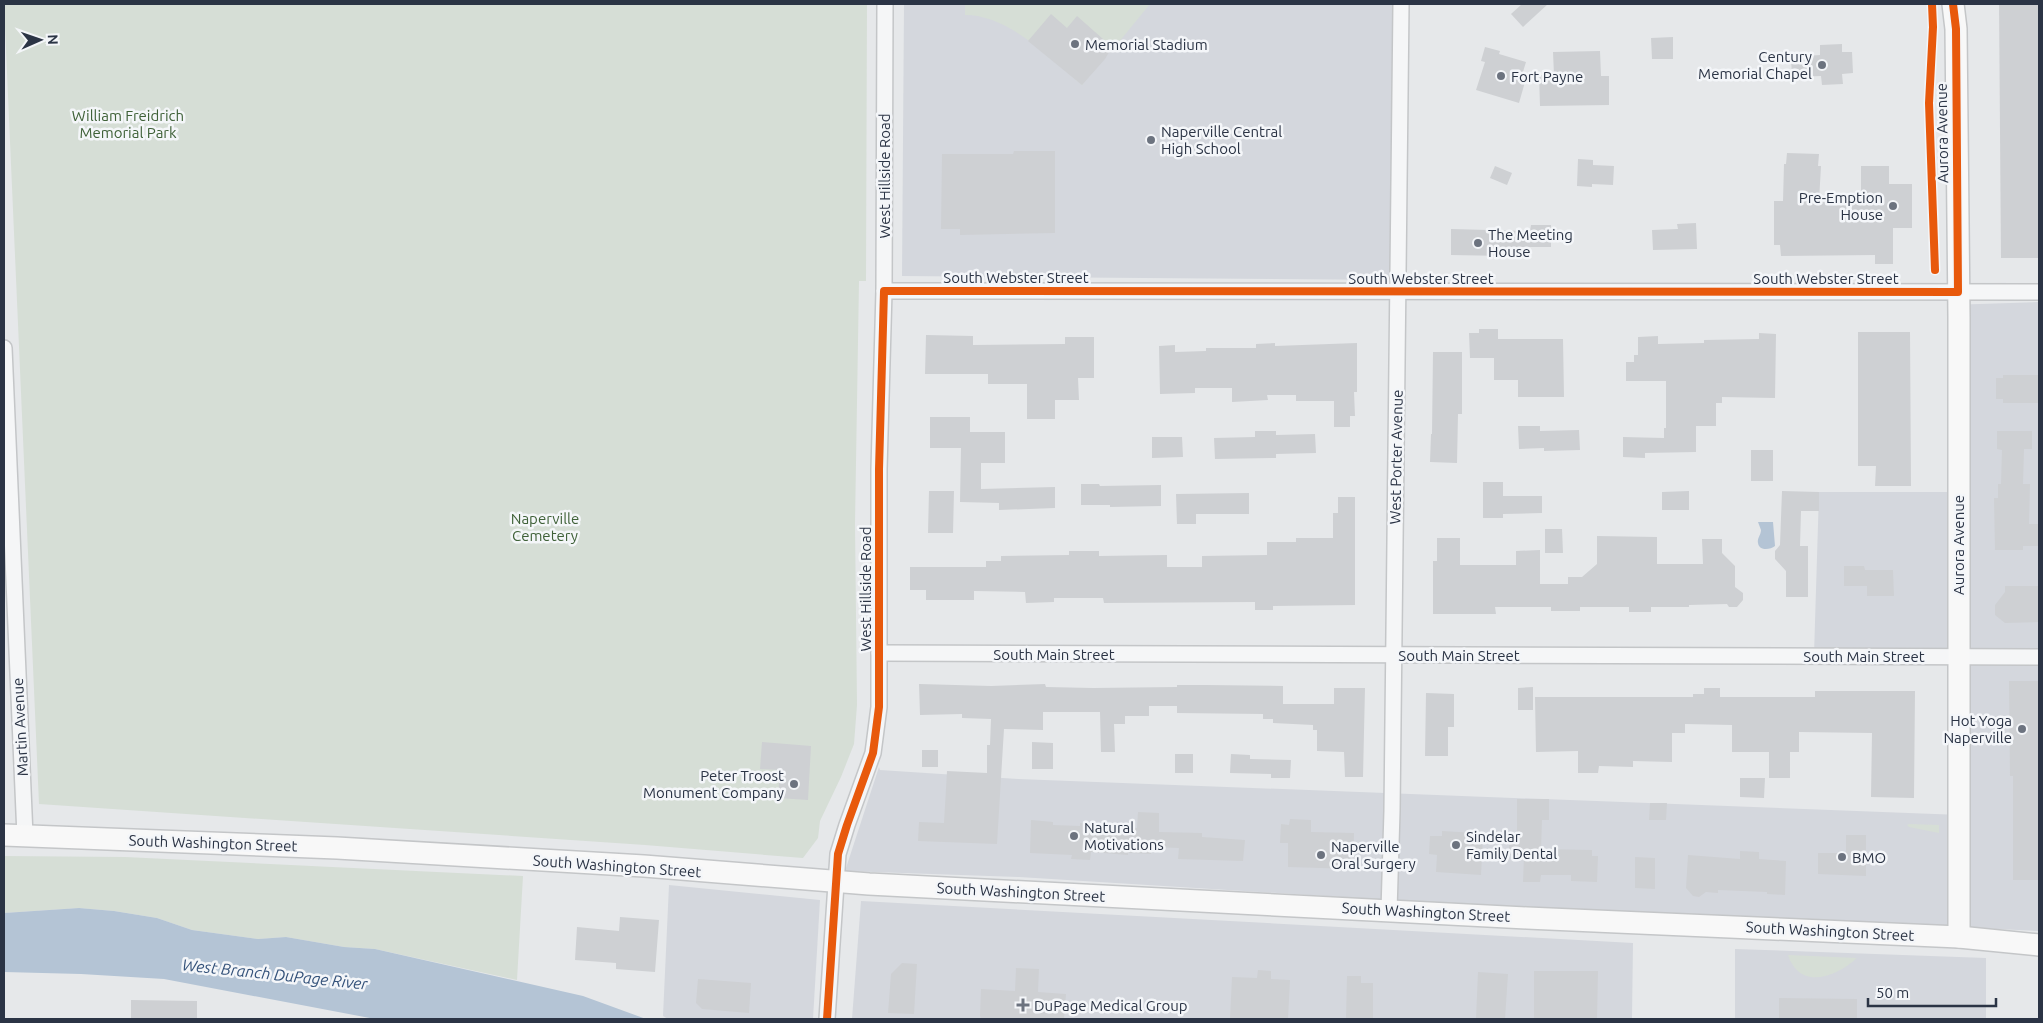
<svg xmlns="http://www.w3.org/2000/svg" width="2043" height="1023" font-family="Ubuntu,sans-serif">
  <rect width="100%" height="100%" fill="#e6e8ea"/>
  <!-- built -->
  <g fill="#d4d7dd">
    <path d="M904 4H1400L1398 280 902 276Z"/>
    <path d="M2039 302V931L1390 900 1019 877 845 871 879 767 880 770 1018 779 1961 815 1960 653 1814 655 1819 492H1951L1948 305Z"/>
    <path d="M669 885 820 900 813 1019H668L663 1016Z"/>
    <path d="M861 901 1633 943 1632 1019H852Z"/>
    <path d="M1735 949 1986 958V1019H1735Z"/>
  </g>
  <!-- green -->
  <g fill="#d6ded6">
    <path d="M4 4H867L866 281H859L855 524 857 705 854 744 841 777 820 821 818 838 803 858 645 845 39 804Z"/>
    <path d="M915 4H1150L1114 48 1112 47 1082 85C1050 58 1009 15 965 15V5Z"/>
    <path d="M1909 824 1939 825V833L1909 827 1907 825Z"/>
    <path d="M4 856 125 857 523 876 517 980 375 949 344 947 286 937 258 939 192 930 157 918 114 911 79 908 4 913Z"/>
    <path d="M1788 955 1857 958C1836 977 1800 991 1788 955Z"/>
  </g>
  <!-- water -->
  <g fill="#b4c4d5">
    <path d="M1758 522H1773L1775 546C1770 550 1759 551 1758 543 1757 538 1761 535 1761 530 1760 527 1759 525 1758 522Z"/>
    <path d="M79 908 114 911 157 918 192 930 258 939 286 937 344 947 375 949 583 996 646 1019H375L164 979 81 974 4 972V913Z"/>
  </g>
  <!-- building -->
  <g fill="#ced0d3">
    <path d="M1522 4H1548L1523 27 1511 14Z"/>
    <path d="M1999 4H2039V258H2001Z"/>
    <path d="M1051 14 1067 28 1077 16 1112 47 1105 59 1082 85 1028 41Z"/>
    <path d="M1673 37V59H1652L1651 38Z"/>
    <path d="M1842 44V52H1852L1853 73 1842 74 1843 84 1822 85 1821 76 1792 77 1791 57 1820 55V45Z"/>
    <path d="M1485 47 1500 51 1499 54 1526 62 1522 75H1527L1519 103 1476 90 1485 62 1481 61Z"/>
    <path d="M1600 51 1601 76H1609V105L1540 106 1539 75H1554L1553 52Z"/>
    <path d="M1014 151H1055V233L960 235V229H941L942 154H1013Z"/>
    <path d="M1787 153 1819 154 1818 166H1821L1819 201 1861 200V166H1889V184H1912V228H1893V264H1875V255L1781 256 1780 245H1774V201H1783L1784 164H1786Z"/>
    <path d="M1578 159 1593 160V165L1614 166 1613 185 1592 184V187L1577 186Z"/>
    <path d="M1495 166 1512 173 1507 185 1490 178Z"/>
    <path d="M1696 223 1697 249 1653 250 1652 230 1678 229 1677 224Z"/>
    <path d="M1531 225H1551V247H1506V256L1451 255V229L1530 231Z"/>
    <path d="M1479 329H1498V339H1563L1564 397H1518V380H1494V358H1470L1469 333H1479Z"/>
    <path d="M1858 332H1910L1911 486H1875L1876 466H1858Z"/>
    <path d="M1759 333 1776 334 1775 398 1722 397V403H1716V426H1696V452L1645 453V458L1623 457V437L1664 438V428H1666V381H1626V362H1634V355H1638V337L1658 336V344L1704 343V340L1759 339Z"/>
    <path d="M926 335 973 336V345L1065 344V337H1094V378H1078L1079 400H1055V419H1027V384H988V374H925Z"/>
    <path d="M1275 343V346L1357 343V392H1354L1355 416H1350V427H1334V401H1296V395H1267L1268 400 1232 402V388H1195V393L1160 394 1159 346 1175 345V352L1206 351V348H1256V344Z"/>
    <path d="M1433 352H1462V414H1458L1457 463 1430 462 1431 434H1432Z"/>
    <path d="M2003 375H2038V403H2003V399H1996V378H2003Z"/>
    <path d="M930 417H970V432H1005V463H981V489L1055 487V508L999 510V503L960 502 961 448H930Z"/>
    <path d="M1518 426H1540V431L1579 430 1580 450 1544 451V448L1519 449Z"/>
    <path d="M1255 431H1276V435L1315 434 1316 453 1276 454V458L1215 459 1214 438 1255 437Z"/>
    <path d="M1997 431H2032V449H2024L2023 484H2030L2029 524H2039V546H2023V550H1995L1994 498H1998V484H2001L2002 450 1997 449Z"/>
    <path d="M1152 437H1182L1183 457 1152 458Z"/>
    <rect x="1751" y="450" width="22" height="31"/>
    <path d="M1483 482H1503V496H1542V513L1503 514V518H1483Z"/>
    <path d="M1081 484H1099L1100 486 1161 485V506L1110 507V505H1081Z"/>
    <path d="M929 491H954L953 533H928Z"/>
    <path d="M1689 491V510H1662V492Z"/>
    <path d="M1782 491 1819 492V511H1801L1800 546H1808V597H1786V571L1775 559V551L1780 545Z"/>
    <path d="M1249 493V514H1196V524H1177L1176 494Z"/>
    <path d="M1338 497H1355V605L1273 606V610H1255V602L1104 603 1103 598H1054V602L1026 603 1025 592 974 591V600H926V590H910V567H986V561H1001V556L1069 555V551H1099V556L1167 555V567H1202V556L1267 555V542H1296V538H1333V513H1338Z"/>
    <path d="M1545 529H1562L1563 553H1545Z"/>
    <path d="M1597 536 1657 537V564H1703L1702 539H1722V553L1735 566V587L1743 593V600L1737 607H1729L1727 604 1689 605V607H1651V612H1629V607H1580V611H1551V607H1495L1496 614H1433V561H1437V538H1460V565H1516V551L1540 550V584H1568V577H1582L1597 564Z"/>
    <path d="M1844 566H1864L1865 570H1893L1894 596H1867V586H1844Z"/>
    <path d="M2005 586H2039V622L2005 623 1995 615V605L2005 592Z"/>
    <path d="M2009 681H2039V880H2013V776H2010Z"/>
    <path d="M919 684 991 686 1045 684 1046 687 1093 688 1177 687V685H1205L1283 686V704H1334V688H1365L1363 777H1345L1344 752 1317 751V730H1313V725L1273 723V719H1263V714L1177 713V706H1149V716H1125V724H1114L1115 752H1101L1100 712H1043V730L1004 729 997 844 918 841 919 822 944 823 947 771 987 773V745H990L991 719 962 718V714L920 715Z"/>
    <path d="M1533 687V710H1518V688Z"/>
    <path d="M1704 688H1720V697H1815V691H1915L1914 798 1871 797 1872 733 1799 732V752H1790V778H1769V752H1732V725L1685 724V733H1672V762L1633 761V767L1599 766 1598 773H1578V751L1536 752 1535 697H1693V694H1704Z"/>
    <path d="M1426 693 1454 694V727H1448V756H1425Z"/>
    <path d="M762 742 811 746 808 800 778 798 780 770 760 769Z"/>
    <path d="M1032 742 1053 743V769H1032Z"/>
    <rect x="922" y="750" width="16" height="17"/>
    <rect x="1175" y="754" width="18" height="19"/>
    <path d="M1231 754 1250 755V759L1291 760 1290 778H1271V774L1230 773Z"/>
    <path d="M1740 778H1765L1764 798 1740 797Z"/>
    <path d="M1517 799H1549V820H1542L1541 849 1592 850V856H1598L1597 882 1571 881V875H1541L1540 882H1523L1524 855H1509V839H1517Z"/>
    <path d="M1650 803H1667L1666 820H1649Z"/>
    <path d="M1138 812 1159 813V832L1202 833V837L1245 840 1243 861 1178 859 1179 848 1152 847 1151 854 1128 853V855L1091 852 1090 860 1071 859 1072 855 1030 853 1031 820 1053 822V825L1080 826V823L1137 828Z"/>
    <path d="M1290 819 1311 820V832L1354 833 1353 869 1288 867V843H1280L1281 824 1289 825Z"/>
    <path d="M1442 831 1476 833 1475 836 1483 837 1481 875 1436 872 1437 855 1429 854 1430 836H1442Z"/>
    <path d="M1846 835H1866V876L1818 874V853H1846Z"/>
    <path d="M1740 851 1759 852V859L1786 861 1785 895 1767 894V892L1718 890V893L1706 892 1699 897 1693 896 1686 888 1688 855 1740 859Z"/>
    <path d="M1635 857 1655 858V889L1635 888Z"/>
    <path d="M620 917 659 920 655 972 616 969V963L575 960 577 927 619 931Z"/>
    <path d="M902 963 917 964 914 1014 888 1013 891 974Z"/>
    <path d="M1016 968 1039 969 1038 992 1066 994 1064 1019H981L980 1016 981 989 1015 991Z"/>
    <path d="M1258 970 1271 971V979L1290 980 1288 1019H1230L1232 977 1257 978Z"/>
    <path d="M1534 971H1598L1597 1019H1534Z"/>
    <path d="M1478 972 1508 974 1505 1019H1476Z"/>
    <path d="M1347 976H1361V983H1373V1019H1346Z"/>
    <path d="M698 979 751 983 749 1013 702 1009 696 1003Z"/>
    <path d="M1779 998 1857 999V1019H1779Z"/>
    <path d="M131 1000 197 1001V1019H131Z"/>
  </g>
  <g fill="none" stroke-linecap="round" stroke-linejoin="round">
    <defs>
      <g id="street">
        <path d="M884 291 2039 292"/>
        <path d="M4 348 25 836"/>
        <path d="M879 653 2039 657"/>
        <path d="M1389 911 1392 811 1401 4"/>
        <path d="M827 1019 838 854 847 825 873 753 879 707V469L884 291 885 4"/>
      </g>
      <g id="secondary">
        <path d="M1953 4 1956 29 1959 317V937"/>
        <path d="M4 835 337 848 644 866 869 884 1527 918 1959 937 2039 945"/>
      </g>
    </defs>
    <!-- street casing -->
    <use href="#street" stroke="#c4c6c8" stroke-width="18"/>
    <!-- secondary casing -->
    <use href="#secondary" stroke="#c4c6c8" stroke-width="24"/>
    <!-- street -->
    <use href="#street" stroke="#f5f6f7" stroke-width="15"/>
    <!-- secondary -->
    <use href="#secondary" stroke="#f8f8f8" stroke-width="21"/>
    <defs>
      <g id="cycleway">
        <path d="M1932 4 1933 27 1929 103 1935 270"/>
        <path d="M827 1019 838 854 847 825 873 753 879 707V469L884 291 1958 292 1956 29 1953 4"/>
      </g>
    </defs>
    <!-- cycleway casing -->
    <use href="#cycleway" stroke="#f4f6f9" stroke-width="11"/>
    <!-- cycleway -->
    <use href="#cycleway" stroke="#e8590c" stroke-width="8"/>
  </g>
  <!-- markers -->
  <g fill="#6c737f" stroke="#f4f6f9" stroke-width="2">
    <circle cx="1075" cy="44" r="5"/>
    <circle cx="1822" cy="65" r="5"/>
    <circle cx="1501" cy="76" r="5"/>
    <circle cx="1151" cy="140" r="5"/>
    <circle cx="1893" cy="206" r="5"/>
    <circle cx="1478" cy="243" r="5"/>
    <circle cx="2022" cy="729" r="5"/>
    <circle cx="794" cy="784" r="5"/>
    <circle cx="1074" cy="836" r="5"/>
    <circle cx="1456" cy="845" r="5"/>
    <circle cx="1321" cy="855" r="5"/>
    <circle cx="1842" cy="857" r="5"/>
    <path d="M1020.5 997.5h5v5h5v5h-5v5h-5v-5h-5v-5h5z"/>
  </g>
  <g text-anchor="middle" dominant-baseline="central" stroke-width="5" stroke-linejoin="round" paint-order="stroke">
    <!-- poi labels -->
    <g font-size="15" fill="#2b3445" stroke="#f4f6f9" text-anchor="start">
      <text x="1085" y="44">Memorial Stadium</text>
      <text x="1812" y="56" text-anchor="end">Century<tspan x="1812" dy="17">Memorial Chapel</tspan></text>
      <text x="1511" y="76">Fort Payne</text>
      <text x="1161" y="131">Naperville Central<tspan x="1161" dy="17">High School</tspan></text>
      <text x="1883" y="197" text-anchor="end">Pre-Emption<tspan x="1883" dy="17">House</tspan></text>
      <text x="1488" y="234">The Meeting<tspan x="1488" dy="17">House</tspan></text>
      <text x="2012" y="720" text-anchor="end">Hot Yoga<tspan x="2012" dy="17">Naperville</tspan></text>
      <text x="784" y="775" text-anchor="end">Peter Troost<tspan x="784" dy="17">Monument Company</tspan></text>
      <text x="1084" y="827">Natural<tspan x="1084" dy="17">Motivations</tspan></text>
      <text x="1466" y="836">Sindelar<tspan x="1466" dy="17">Family Dental</tspan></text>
      <text x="1331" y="846">Naperville<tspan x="1331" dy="17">Oral Surgery</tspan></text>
      <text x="1852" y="857">BMO</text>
      <text x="1034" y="1005">DuPage Medical Group</text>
    </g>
    <!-- park labels -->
    <g font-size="15" fill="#3f6138" stroke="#f4f6f9">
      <text x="128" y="115">William Freidrich<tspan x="128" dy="17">Memorial Park</tspan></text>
      <text x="545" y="518">Naperville<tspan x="545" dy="17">Cemetery</tspan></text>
    </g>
    <!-- street labels -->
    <g font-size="15" fill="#2b3445" stroke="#f4f6f9">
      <text transform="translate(1942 133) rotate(-91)">Aurora Avenue</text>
      <text transform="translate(884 176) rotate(-90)">West Hillside Road</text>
      <text x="1016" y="277">South Webster Street</text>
      <text x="1421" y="278">South Webster Street</text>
      <text x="1826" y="278">South Webster Street</text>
      <text transform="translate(1396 457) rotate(-89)">West Porter Avenue</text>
      <text transform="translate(1958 545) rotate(-90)">Aurora Avenue</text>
      <text transform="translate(865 589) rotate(-90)">West Hillside Road</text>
      <text x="1054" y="654">South Main Street</text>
      <text x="1459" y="655">South Main Street</text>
      <text x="1864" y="656">South Main Street</text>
      <text transform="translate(20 727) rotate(-93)">Martin Avenue</text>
      <text transform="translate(213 843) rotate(2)">South Washington Street</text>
      <text transform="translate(617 866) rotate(4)">South Washington Street</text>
      <text transform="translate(1021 892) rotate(3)">South Washington Street</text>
      <text transform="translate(1426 912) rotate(3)">South Washington Street</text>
      <text transform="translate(1830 931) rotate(3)">South Washington Street</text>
    </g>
    <!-- water labels -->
    <g font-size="16" font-style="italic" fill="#34527a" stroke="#f4f6f9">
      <text transform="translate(275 974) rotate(6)">West Branch DuPage River</text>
    </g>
  </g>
  <!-- border -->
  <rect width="2043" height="1023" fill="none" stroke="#2b3445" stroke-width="10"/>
  <!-- north arrow -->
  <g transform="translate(40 40) rotate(88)" stroke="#f4f6f9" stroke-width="4" paint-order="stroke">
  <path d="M0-4L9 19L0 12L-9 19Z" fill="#2b3445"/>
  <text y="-8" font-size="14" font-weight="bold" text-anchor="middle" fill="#2b3445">N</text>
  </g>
  <!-- scale -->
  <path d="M1868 998v8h128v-8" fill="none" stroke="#2b3445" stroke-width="2.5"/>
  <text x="1876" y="998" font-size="15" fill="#2b3445" stroke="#f4f6f9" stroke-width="4" paint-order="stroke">50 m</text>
</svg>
